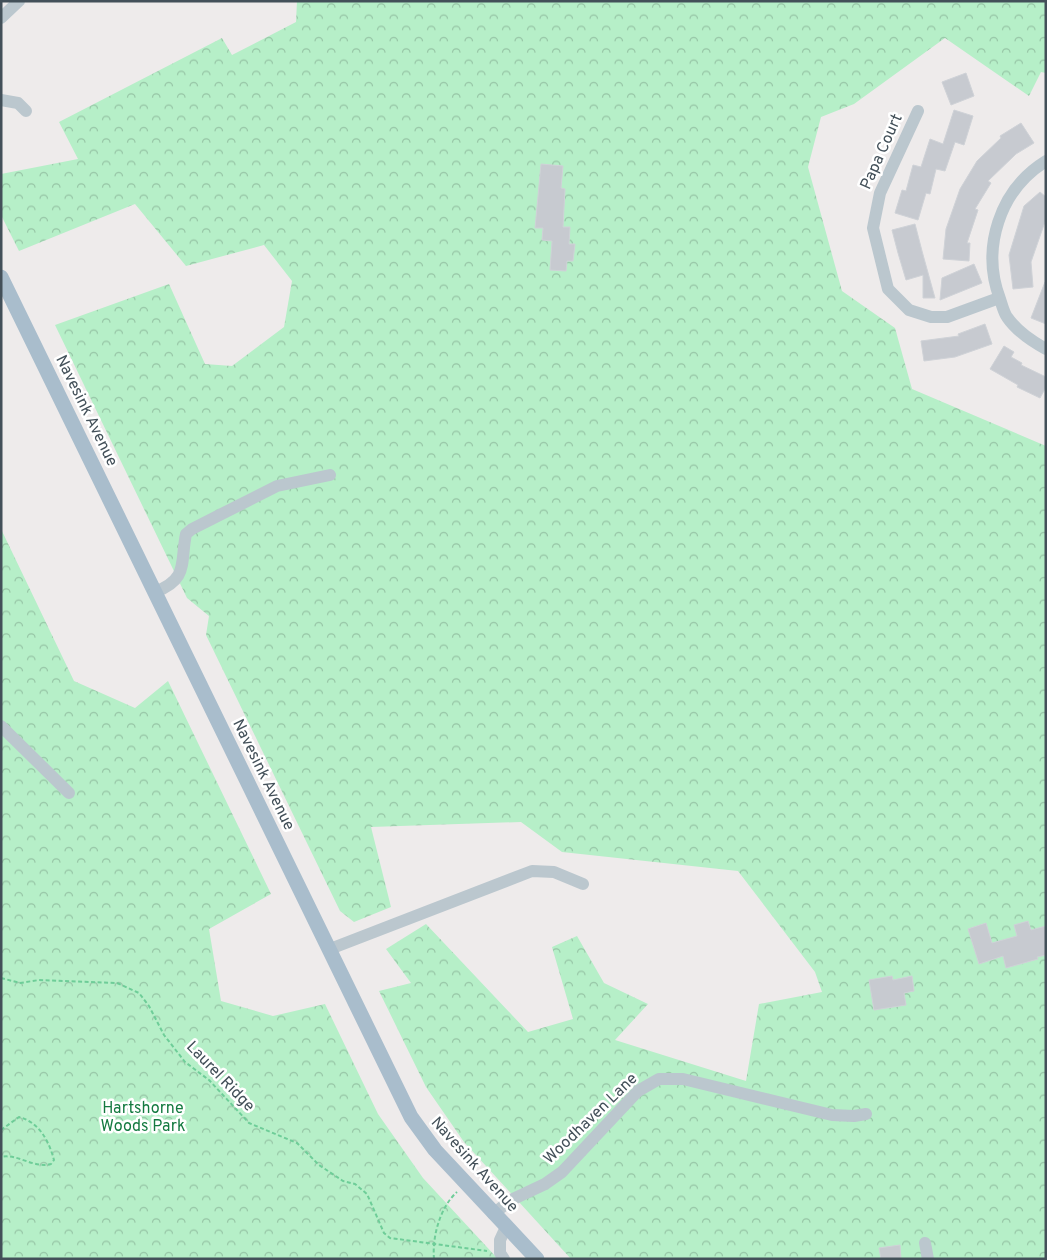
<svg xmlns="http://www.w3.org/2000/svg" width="1047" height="1260" font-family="Overpass,sans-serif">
  <defs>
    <pattern id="forest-crowns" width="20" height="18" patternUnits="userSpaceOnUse" patternTransform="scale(1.25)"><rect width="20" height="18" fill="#b6efc8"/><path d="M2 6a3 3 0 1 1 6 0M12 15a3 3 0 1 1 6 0" fill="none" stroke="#96c4a5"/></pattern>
  </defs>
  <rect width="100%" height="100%" fill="#eeebeb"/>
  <!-- forest -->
  <g fill="url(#forest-crowns)">
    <path d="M297 1H1046V73L1041 72 1029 96 945 38 854 104 821 117 808 167 842 291 895 328 912 389 1046 446V1259H571L464 1142 426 1087 379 991 411 983 386 949 426 924 528 1032 573 1019 552 947 577 936 604 983 648 1004 615 1040 746 1081 759 1004 822 992 815 972 738 871 562 852 521 822 371 827 391 907 354 922 340 911 206 635 209 616 187 598 55 325 169 284 205 364 232 366 284 327 292 281 264 245 186 266 135 204 19 251 1 215V174L78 159 59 122 222 38 232 55 296 22Z"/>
    <path d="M1 529 74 681 135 708 168 681 271 894 209 929 221 1001 273 1016 325 1004 378 1114 423 1178 498 1259H1Z"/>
  </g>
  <!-- building -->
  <g fill="#c7cad0" stroke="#cfd2d7">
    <path d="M966 73 974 96 951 105 942 82Z"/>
    <path d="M954 110 973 116 964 145 955 142 945 171 936 169 930 194 926 193 918 220 895 213 902 190 906 191 913 165 921 167 930 139 943 144Z"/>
    <path d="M1021 123 1034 143 1016 154 988 181 991 183 975 209 978 210 967 243H970L969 261 943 259 946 229 960 189 977 161 1001 138 1000 136Z"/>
    <path d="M541 164 563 166 561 188 565 189 563 227H570L569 244H575L573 261H567L566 271 550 270 552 241 542 240 543 228H535Z"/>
    <path d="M1040 192 1046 197V219L1031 262 1033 287 1013 289 1009 255 1024 206Z"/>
    <path d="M915 224 922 251 935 298H923V275L906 280 898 253 892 230Z"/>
    <path d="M974 264 982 283 940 300 942 278Z"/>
    <path d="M1045 282H1046V324L1031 318Z"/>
    <path d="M985 324 992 344 955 357 924 361 921 341 959 336 958 334Z"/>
    <path d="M1004 346 1014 352 1011 357 1022 363 1021 365 1046 377V387L1040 398 1017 387 1018 385 990 369Z"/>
    <path d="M1028 921 1031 930 1046 926V955L1037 957 1038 959 1006 968 1003 956 979 964 968 929 986 923 992 943 1017 936 1014 925Z"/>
    <path d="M892 976 893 980 912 976 914 991 904 993 906 1005 874 1010 869 980Z"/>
    <path d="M900 1245 901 1259H881L879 1248Z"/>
  </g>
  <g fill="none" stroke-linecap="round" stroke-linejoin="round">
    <!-- path -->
    <g stroke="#6ecd98" stroke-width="2" stroke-dasharray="4 2.5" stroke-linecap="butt">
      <path d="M1 978 20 983 39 980 117 983 139 993 149 1006 164 1035 185 1062 209 1080 249 1123 297 1143 319 1165 343 1181 355 1184 367 1194 384 1233 390 1238 487 1251"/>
      <path d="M1 1130 19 1117C39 1122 49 1141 54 1160L51 1164C34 1169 17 1153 1 1157"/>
      <path d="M434 1259C432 1237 440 1207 457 1192"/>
    </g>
    <!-- minor -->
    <g stroke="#bbc7ce" stroke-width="12">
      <path d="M1 18 19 1"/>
      <path d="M1 100 18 103 26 111"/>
      <path d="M918 111 880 193 873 228 888 289 909 310 931 317H947L999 298"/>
      <path d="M1046 161C999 190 981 249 1000 299 1002 305 1004 313 1007 317 1016 330 1033 342 1046 349"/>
      <path d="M155 592C189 579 180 563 186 534L192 529 277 486 330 475"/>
      <path d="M1 726 69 793"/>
      <path d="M330 949 532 871 554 872 583 884"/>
      <path d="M493 1214 511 1200 545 1184 562 1172 638 1091 659 1079H683L832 1115 854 1116 866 1114"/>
      <path d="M925 1243 928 1259"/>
      <path d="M504 1259 500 1253V1240L506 1227"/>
    </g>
    <!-- major -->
    <path stroke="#a9bdcc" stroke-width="15" d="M1 277 411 1117 435 1150 537 1259"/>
  </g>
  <g text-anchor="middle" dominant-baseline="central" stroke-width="5" stroke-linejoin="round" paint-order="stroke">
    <!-- street labels -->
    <g font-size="16" fill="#435059" stroke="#fff">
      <text transform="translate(882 152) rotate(-66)">Papa Court</text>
      <text transform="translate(86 411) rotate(64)">Navesink Avenue</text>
      <text transform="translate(263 775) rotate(64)">Navesink Avenue</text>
      <text transform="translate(220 1077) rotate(46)">Laurel Ridge</text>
      <text transform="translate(591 1119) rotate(-44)">Woodhaven Lane</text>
      <text transform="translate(474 1165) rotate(48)">Navesink Avenue</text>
    </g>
    <!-- park labels -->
    <g font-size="16" fill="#147a40" stroke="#fff">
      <text x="143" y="1109">Hartshorne<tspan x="143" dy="18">Woods Park</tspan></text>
    </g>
  </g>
  <!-- border -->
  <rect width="1047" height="1260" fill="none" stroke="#435059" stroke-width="5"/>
</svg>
